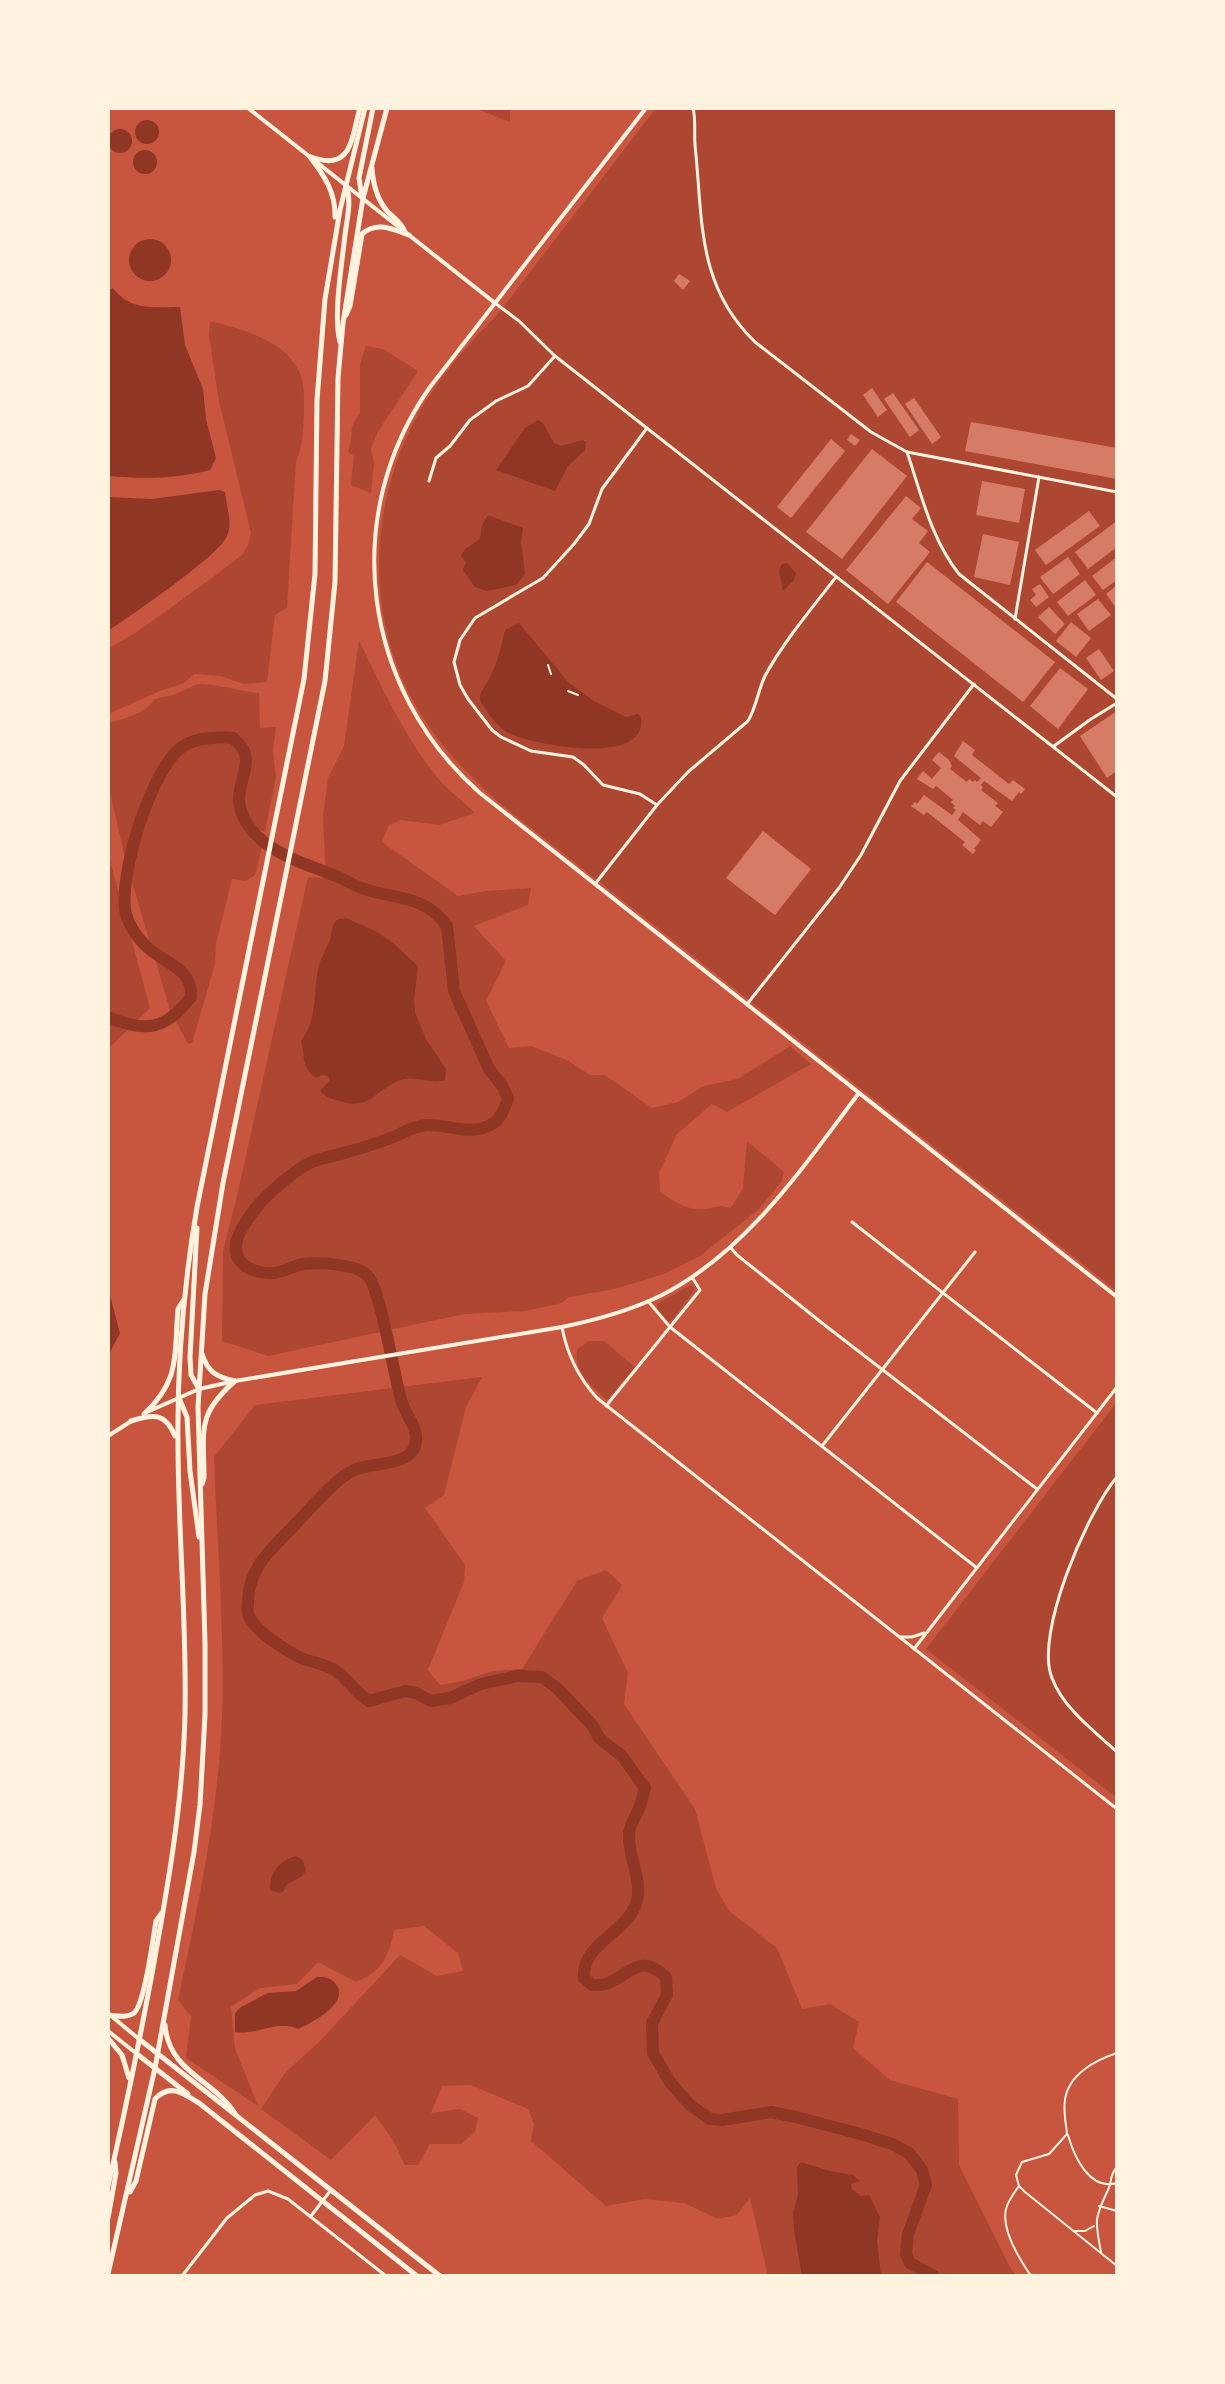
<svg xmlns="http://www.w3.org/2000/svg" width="1225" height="2384" font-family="'PT Sans Narrow',sans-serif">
  <rect width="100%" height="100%" fill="#c8553d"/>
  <!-- green -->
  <g fill="#ae4732">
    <path d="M475 108H507L510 111V122Z"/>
    <path d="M656 108H1117V1291L497 801C467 773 439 745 418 709 361 616 369 488 428 398 448 367 473 339 498 314Z"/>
    <path d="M210 321C240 329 284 339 299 371 305 384 304 400 304 414 303 433 303 445 296 462L287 608 275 615 267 682 244 684 220 676 194 674 184 683 160 691 108 714V649L138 631 212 578 242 555 248 545 251 533 219 401 209 336Z"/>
    <path d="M366 346 383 349 418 371 377 433 371 449 374 463 371 493 351 485 354 456 348 452 351 441 352 426 360 413V364Z"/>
    <path d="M359 640C380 685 410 747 443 784 453 794 465 803 475 813L439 825 401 820 389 825 382 842 458 896 486 891 531 888 528 905 474 926 506 961 486 1001 509 1048 531 1046 567 1060 590 1075H605L652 1108 678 1102 704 1086 738 1079 790 1046 811 1064 727 1112 712 1104 677 1134 659 1173 660 1192C673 1201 688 1211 704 1209 718 1208 716 1204 731 1208L743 1188 747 1141 784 1172 781 1182 759 1209 700 1256 664 1274 614 1289 569 1297 562 1303 525 1311 464 1314 268 1356 222 1341 223 1251 237 1196 308 877 326 878 323 817 328 778 344 746Z"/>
    <path d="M198 684C219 684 238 691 259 693L260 728 276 727 273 751 276 777 265 832 257 829 246 831 262 847 255 875 245 881 232 879 216 944 215 964 192 1043 188 1044 170 1010 125 858 108 783V723C125 719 144 714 155 699L173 695Z"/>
    <path d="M108 853 150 1008 108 1049Z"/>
    <path d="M689 1286H693L695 1290 673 1319 668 1322 658 1311 657 1304Z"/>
    <path d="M588 1341H604L635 1367 607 1400C592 1387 573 1371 577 1350Z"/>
    <path d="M482 1377 466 1407 444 1495 425 1508 465 1565 464 1582 428 1670 440 1685 462 1681 493 1671 522 1669 577 1581 606 1570 622 1585 602 1618 628 1673 624 1704 695 1809 716 1888 729 1911 777 1948 802 2009 830 2004 859 2022 853 2048 890 2080 958 2099 959 2165 1012 2271 1018 2276H768L750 2198 737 2215 718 2219 684 2203 645 2199 606 2206 531 2141 534 2124 528 2109 471 2085 442 2086 431 2113 460 2109 478 2118 475 2132 461 2144H430L418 2165H405L393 2140 375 2115 331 2160 261 2109 285 2073 321 2040 400 1955 437 1976 463 1971 458 1953 424 1926 394 1930C389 1956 382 1972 356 1982L318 1962 297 1984 260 1988 231 2007 235 2049 258 2106 186 2058 191 2016 178 2000C198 1907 218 1813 222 1718 225 1631 217 1544 214 1457L255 1405Z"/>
    <path d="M1117 1402V1798L926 1649Z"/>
  </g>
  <!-- water -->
  <g fill="#8f3625">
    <circle cx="147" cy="132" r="12"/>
    <circle cx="120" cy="141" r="12"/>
    <circle cx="145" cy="162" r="12"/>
    <circle cx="150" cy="260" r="21"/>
    <path d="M113 288C130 311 154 307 180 307L185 345 203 389 206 419 216 458 210 470C176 479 143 479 108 476V290Z"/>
    <path d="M538 420 543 423 554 443 561 446 583 440 586 442 585 450 568 466 555 491 496 470 525 428Z"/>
    <path d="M219 490 225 492C226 505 233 523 227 536 219 556 130 616 108 631V497L152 499Z"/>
    <path d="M488 515 523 528 521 542 525 574 516 585 487 591 475 587 463 570 466 563 461 556 465 549 480 539 482 525Z"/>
    <path d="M787 563 796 573 794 580 783 591 779 571 782 564Z"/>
    <path d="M519 623 568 682 594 701 626 717 638 714 641 717C649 767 532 746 507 732 498 726 492 719 486 710 484 707 480 703 480 699 479 692 487 684 490 677 498 662 501 647 505 630Z"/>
    <path d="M346 918 377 932 394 944 418 966 414 1001 415 1012 426 1039 446 1069 445 1080C430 1085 415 1075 401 1080 378 1087 371 1110 343 1102 334 1099 327 1099 320 1091L330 1080 328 1076 322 1075 316 1078C300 1066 306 1058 301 1041 318 1018 313 995 318 969 320 959 326 950 330 940 332 935 331 927 335 922 338 918 341 919 346 918Z"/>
    <path d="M108 1288 120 1333 108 1356Z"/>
    <path d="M296 1856 303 1860 306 1871 301 1877 286 1885 284 1891 280 1893 270 1890C270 1872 279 1861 296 1856Z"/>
    <path d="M317 1977C324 1977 330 1977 335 1983 352 2002 312 2023 298 2029 278 2019 256 2036 235 2032V2013L241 2007 268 1993 296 1991Z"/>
    <path d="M801 2162 830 2171 853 2175 860 2181 851 2184 852 2189 861 2196 869 2195 880 2217 877 2241 881 2276H802L794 2231 793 2213 798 2195 797 2167Z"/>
  </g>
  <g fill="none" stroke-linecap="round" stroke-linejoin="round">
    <!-- river -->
    <path stroke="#8f3625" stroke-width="12" d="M108 1017C145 1033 166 1030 191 997 193 967 162 963 145 945 137 937 129 925 126 914 117 879 152 763 185 745 199 737 218 737 233 738 259 759 238 776 239 801 240 817 252 833 264 842 286 859 311 866 336 876 344 879 351 884 359 887 391 900 424 893 447 926L454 991 489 1069 503 1087 508 1099C504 1109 501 1119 492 1124 471 1137 448 1124 427 1125 413 1126 405 1132 393 1137 378 1143 362 1148 347 1152 336 1156 323 1157 312 1162 297 1168 266 1195 256 1208 249 1217 237 1233 236 1245 234 1267 257 1274 274 1273 284 1272 293 1266 303 1264 318 1262 356 1264 367 1275 381 1289 394 1378 402 1403 406 1414 415 1425 416 1436 418 1468 375 1461 354 1470 334 1479 305 1515 288 1532 267 1553 248 1571 248 1603 247 1609 247 1615 251 1620 260 1634 284 1649 299 1657 309 1662 323 1663 333 1669 347 1677 354 1692 369 1701L405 1691 416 1693 431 1701 450 1698 481 1684 517 1676 542 1677 557 1688 593 1726 599 1738 622 1756 645 1788C643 1794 642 1800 640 1806 637 1816 629 1824 629 1835 628 1858 644 1882 636 1904 625 1934 582 1943 584 1978L592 1985C594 1985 604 1985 606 1984 630 1975 640 1952 666 1977L667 1995 652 2023 653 2053 670 2082 690 2105 710 2119 722 2120 771 2112 796 2117 864 2135 892 2144 909 2153 922 2170 926 2185 908 2234 906 2254 910 2263 934 2276"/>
  </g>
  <!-- building -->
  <g fill="#d67c66">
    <path d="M679 274 690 281 683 290 674 281Z"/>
    <path d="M872 388 887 410 878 417 863 395Z"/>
    <path d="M893 393 919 430 910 437 884 399Z"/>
    <path d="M914 398 941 437 932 444 905 404Z"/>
    <path d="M971 422 1117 448V479L965 451Z"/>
    <path d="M851 434 860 440 855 446 847 440Z"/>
    <path d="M831 439 845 451 791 518 777 507Z"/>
    <path d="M872 449 907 476 842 559 806 532Z"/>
    <path d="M982 481 1025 489 1019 523 976 515Z"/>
    <path d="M906 496 921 508 912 519 928 531 919 543 930 552 888 604 846 570Z"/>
    <path d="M1089 511 1100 526 1046 565 1035 550Z"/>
    <path d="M1117 521V547L1088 569 1075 552Z"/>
    <path d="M983 534 1019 542 1010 585 974 577Z"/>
    <path d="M1068 557 1080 574 1053 594 1040 577Z"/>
    <path d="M1117 557V580L1103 590 1092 576Z"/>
    <path d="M927 562 1055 662 1023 702 896 602Z"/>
    <path d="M1085 580 1096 595 1068 616 1057 602Z"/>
    <path d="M1040 584 1049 597 1036 607 1030 600 1036 595 1032 589Z"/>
    <path d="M1117 585V609L1106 594Z"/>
    <path d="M1098 599 1111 615 1089 631 1077 614Z"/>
    <path d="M1049 607 1065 624 1055 634 1038 617Z"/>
    <path d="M1071 622 1091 638 1076 657 1056 641Z"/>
    <path d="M1099 649 1114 671 1101 680 1086 658Z"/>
    <path d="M1060 668 1088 689 1058 729 1030 706Z"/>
    <path d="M1117 711V771L1107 778 1080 736Z"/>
    <path d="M963 741 975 750 972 755 1009 784 1013 780 1025 789 1021 794 1019 792 1012 801 984 781 981 785 983 787 981 790 998 803 995 806 1003 812 991 827 983 821 980 825 963 812 958 820 981 840 974 849 976 850 973 854 962 845 965 842 927 812 924 815 911 806 915 802 917 804 924 795 952 815 956 810 953 808 955 806 951 802 953 800 936 786 933 789 917 779 923 771 932 779 941 768 932 760 939 752 949 760 952 766 950 769 967 782 969 779 973 782 975 780 977 782 981 778 954 756Z"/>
    <path d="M763 831 811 869 775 915 726 878Z"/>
  </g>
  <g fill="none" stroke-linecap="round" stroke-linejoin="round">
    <!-- path -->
    <g stroke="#fff3e0" stroke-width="2">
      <path d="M548 665 551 674"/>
      <path d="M568 691 578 695"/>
    </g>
    <!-- service -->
    <g stroke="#fff3e0" stroke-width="2">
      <path d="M1117 2053C1095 2060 1068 2075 1065 2100 1063 2111 1066 2123 1067 2134L1049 2154 1022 2162 1016 2175 1019 2186 1025 2192 1117 2266"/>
      <path d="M1068 2135C1074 2156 1089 2191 1117 2183"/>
      <path d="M1019 2186C1014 2193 1008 2201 1006 2209 1001 2230 1020 2260 1031 2276"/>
      <path d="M1099 2206 1117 2211"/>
      <path d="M1074 2231H1085L1094 2226"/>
      <path d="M1101 2252C1095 2221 1094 2219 1108 2190 1113 2180 1108 2178 1117 2167"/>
    </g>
    <!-- minor -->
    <g stroke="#fff3e0" stroke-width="3">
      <path d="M693 108C696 119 694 133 695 145 703 219 696 285 755 342L871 432 907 452 1117 492"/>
      <path d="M495 303 519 321 555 356 1117 797"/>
      <path d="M647 428 602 489 589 524 574 544 543 578 475 618 460 640 454 662 460 685 468 699 492 730 501 737 531 751 573 757 584 765 603 785 640 794 657 805"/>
      <path d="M907 452C921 493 931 539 959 574L1117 699"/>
      <path d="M429 481 436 458 450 446 470 420 496 401 528 386 555 356"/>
      <path d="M1015 619 1039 477"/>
      <path d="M1054 746 1091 719 1117 703"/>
      <path d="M595 884 657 805 688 772 748 721C757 706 758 689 766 674 785 640 812 608 836 577"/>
      <path d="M748 1003 839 888 861 855 900 781 974 684"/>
      <path d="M852 1222 1097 1413"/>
      <path d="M731 1248 737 1255 822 1323 1037 1489"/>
      <path d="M648 1301 670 1327 977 1568"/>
      <path d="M562 1327C567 1355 578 1377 597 1398L1117 1809"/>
      <path d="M606 1406 700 1290 692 1277"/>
      <path d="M822 1446 975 1252"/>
      <path d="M1117 1477C1087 1512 1034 1635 1052 1678 1063 1708 1094 1731 1117 1752"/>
      <path d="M900 1637H912L924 1633"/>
      <path d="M914 1649 1117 1387"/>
      <path d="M311 2216 331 2190"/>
      <path d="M182 2276 227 2218 255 2195 268 2191 288 2199 386 2276"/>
    </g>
    <!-- tertiary -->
    <g stroke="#fff3e0" stroke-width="4">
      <path d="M248 108 495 303"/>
      <path d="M147 1412 199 1389 235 1381 562 1327C596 1320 629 1311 660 1296 747 1252 802 1168 859 1093"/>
      <path d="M108 1436 133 1420"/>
    </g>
    <!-- secondary -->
    <g stroke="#fff3e0" stroke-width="4">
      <path d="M646 108 430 387C339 516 362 689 480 793L1117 1297"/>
      <path d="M110 2015 139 2039"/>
      <path d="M108 2031 137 2054"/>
    </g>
    <!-- primary -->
    <g stroke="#fff3e0" stroke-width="5">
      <path d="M139 2039 440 2276"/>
      <path d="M137 2054 188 2094"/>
      <path d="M199 2103 417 2276"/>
    </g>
    <!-- trunk -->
    <g stroke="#fff3e0" stroke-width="5">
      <path d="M310 157C324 175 336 193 335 217"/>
      <path d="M311 157C352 172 351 139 360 108"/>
      <path d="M372 168C373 183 377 200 388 212 395 219 401 222 405 232"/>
      <path d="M362 198 359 178 373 108"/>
      <path d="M346 315 350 306 362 234C377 221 392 229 409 235"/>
      <path d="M340 342C333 316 342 263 345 235 347 218 352 201 346 185"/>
      <path d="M197 1228 190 1357 191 1375 199 1389"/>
      <path d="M202 1354C208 1372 216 1377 235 1381"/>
      <path d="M179 1398 187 1417 190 1471 199 1537"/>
      <path d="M144 1414C181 1380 174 1354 178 1309L183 1301"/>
      <path d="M131 1421C153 1414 165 1412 175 1436"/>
      <path d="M202 1484 204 1478C204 1430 196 1415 235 1381"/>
      <path d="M109 2015C118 2016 127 2018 134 2013 145 2004 153 1938 156 1921L161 1914"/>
      <path d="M165 2025C169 2073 214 2079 236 2115"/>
      <path d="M108 2038 122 2055 129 2078"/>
      <path d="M108 2186C124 2117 138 2048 151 1979 167 1891 183 1804 185 1714 187 1623 178 1533 178 1442 177 1363 184 1284 197 1207L304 679 315 574 317 400 325 299 340 210 365 108"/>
      <path d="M130 2192 136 2181 155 2099C170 2083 183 2093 199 2103"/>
      <path d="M108 2218 116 2173 115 2162"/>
      <path d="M108 2274 155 2068 194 1852 200 1805 205 1715V1643L198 1407 205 1294 223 1183 325 681 335 582 338 378 343 323 363 198 387 108"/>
    </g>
  </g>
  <!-- border -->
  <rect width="1225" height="2384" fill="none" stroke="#fff3e0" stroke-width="220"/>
</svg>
